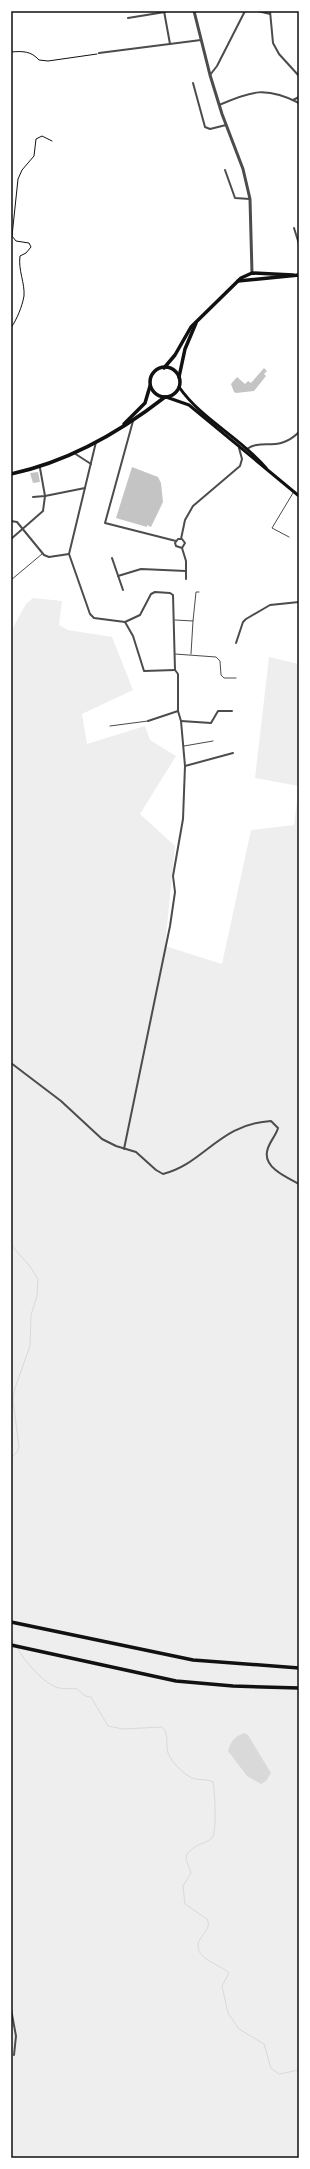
<svg xmlns="http://www.w3.org/2000/svg" width="310" height="2169" font-family="'Varela Round',sans-serif">
  <rect width="100%" height="100%" fill="#fff"/>
  <!-- green -->
  <path fill="#eee" d="M33 598 62 601 59 625 68 630 112 637 133 690 82 714 87 744 145 726 150 740 176 756 140 814 175 846 165 946 222 964 251 830 294 825 299 786 255 778 269 657 299 664V2158H11V631L26 604Z"/>
  <!-- water -->
  <path fill="#d9d9d9" d="M244 1733 248 1735 271 1773 266 1781 261 1784 247 1776 228 1751C231 1741 234 1737 244 1733Z"/>
  <g fill="none" stroke-linecap="round" stroke-linejoin="round">
    <!-- stream -->
    <g stroke="#d9d9d9" stroke-width="1">
      <path d="M11 1245 29 1265 38 1279 37 1296 31 1315 30 1346 15 1388 13 1400 19 1447 17 1452 11 1458"/>
      <path d="M11 1636 15 1644"/>
      <path d="M17 1647C23 1660 45 1685 59 1688 65 1690 71 1687 77 1689L85 1696 91 1697 108 1726 123 1729 162 1727C170 1735 165 1743 168 1753 171 1762 184 1774 192 1778 199 1781 206 1778 213 1782 215 1791 217 1833 212 1838 206 1844 196 1843 187 1854L186 1859 191 1873 183 1886 185 1904 207 1919C213 1930 197 1936 198 1947 199 1960 221 1965 229 1973L222 1986 228 2013 239 2029 264 2044 271 2068 279 2074 299 2070"/>
    </g>
  </g>
  <!-- building -->
  <g fill="#c4c4c4">
    <path d="M264 368 267 371 264 374 266 376 254 391 236 393 234 392 231 384 237 377 245 384 248 381 251 383Z"/>
    <path d="M132 467 158 477 161 483 163 502 151 527 147 525V527L116 518Z"/>
    <path d="M38 472 40 482 33 483 30 473Z"/>
  </g>
  <g fill="none" stroke-linecap="round" stroke-linejoin="round">
    <!-- path -->
    <g stroke="#111" stroke-width="1">
      <path d="M11 52C23 51 31 51 39 60L48 61 97 54"/>
      <path d="M11 328C17 319 22 307 24 296 25 283 18 270 20 256L26 253 31 247 29 243 16 241 12 236 18 179 22 170 34 156 36 139 42 136 52 141"/>
    </g>
    <!-- service -->
    <g stroke="#4c4c4c" stroke-width="1">
      <path d="M289 537 272 528 293 493"/>
      <path d="M11 580 42 554"/>
      <path d="M175 620 193 621 196 592H199"/>
      <path d="M175 654 216 657 220 661 221 675 224 678H236"/>
      <path d="M191 654 193 621"/>
      <path d="M110 726 148 721"/>
      <path d="M184 746 213 741"/>
    </g>
    <!-- minor -->
    <g stroke="#4c4c4c" stroke-width="2">
      <path d="M164 11 170 44"/>
      <path d="M258 11 270 14"/>
      <path d="M270 11 273 43 279 54 299 76"/>
      <path d="M128 18 165 12"/>
      <path d="M99 53 201 40"/>
      <path d="M210 75 217 66 245 11"/>
      <path d="M193 83 205 127 210 129 226 125"/>
      <path d="M293 100 299 97"/>
      <path d="M219 105C251 91 266 86 299 103"/>
      <path d="M225 170 235 198 250 199"/>
      <path d="M294 228 299 244"/>
      <path d="M133 421 105 523 176 541"/>
      <path d="M96 442 69 554 90 614 94 618 125 622 140 615 151 594 155 592 170 593 173 595 175 670 178 674V711L181 721 185 766 183 819 173 876 175 892 170 926 124 1149"/>
      <path d="M247 449C262 438 278 453 299 432"/>
      <path d="M74 453 91 464"/>
      <path d="M33 497 45 496 85 488"/>
      <path d="M11 521 17 522 44 555 49 557 69 554"/>
      <path d="M11 539 43 511 45 496 40 468"/>
      <path d="M181 539 185 520 193 506 240 466 242 459 239 448"/>
      <path d="M182 548 176 546 175 543 178 539H182L185 543 182 548 186 561V579"/>
      <path d="M112 558 123 590"/>
      <path d="M118 576 141 569 186 571"/>
      <path d="M125 622 133 636 144 671 175 670"/>
      <path d="M236 643 243 622 246 619 270 605 299 602"/>
      <path d="M148 721 178 711"/>
      <path d="M181 721 211 723 218 711H232"/>
      <path d="M185 766 233 753"/>
      <path d="M11 1063 61 1101 102 1139 116 1146 136 1152 156 1170 163 1174C204 1164 219 1124 271 1121L278 1128C276 1136 268 1143 267 1152 264 1168 288 1178 299 1184"/>
      <path d="M11 2009 16 2036 14 2055"/>
    </g>
    <!-- tertiary -->
    <path stroke="#4c4c4c" stroke-width="3" d="M194 11 210 75 222 114 243 169 250 199 252 273"/>
    <!-- secondary -->
    <g stroke="#111" stroke-width="3">
      <path d="M179 387C202 420 240 437 266 468"/>
      <path d="M166 397 189 405 299 496"/>
    </g>
    <!-- primary -->
    <g stroke="#111" stroke-width="3.5">
      <path d="M238 281 299 275"/>
      <circle cx="165" cy="382" r="15"/>
      <path d="M164 368 175 355 191 327 241 278 252 273 293 275"/>
      <path d="M179 377 185 349 196 323"/>
      <path d="M124 424 145 403 150 386"/>
      <path d="M11 474C67 462 120 432 165 397"/>
    </g>
    <!-- trunk -->
    <g stroke="#111" stroke-width="3.5">
      <path d="M11 1622 193 1660 299 1668"/>
      <path d="M11 1645 176 1681 233 1686 299 1688"/>
    </g>
  </g>
  <!-- border -->
  <rect width="310" height="2169" fill="none" stroke="#ffffff" stroke-width="24"/>
  <rect x="12" y="12" width="286" height="2145" fill="none" stroke="#111" stroke-width="1.5"/>
</svg>
